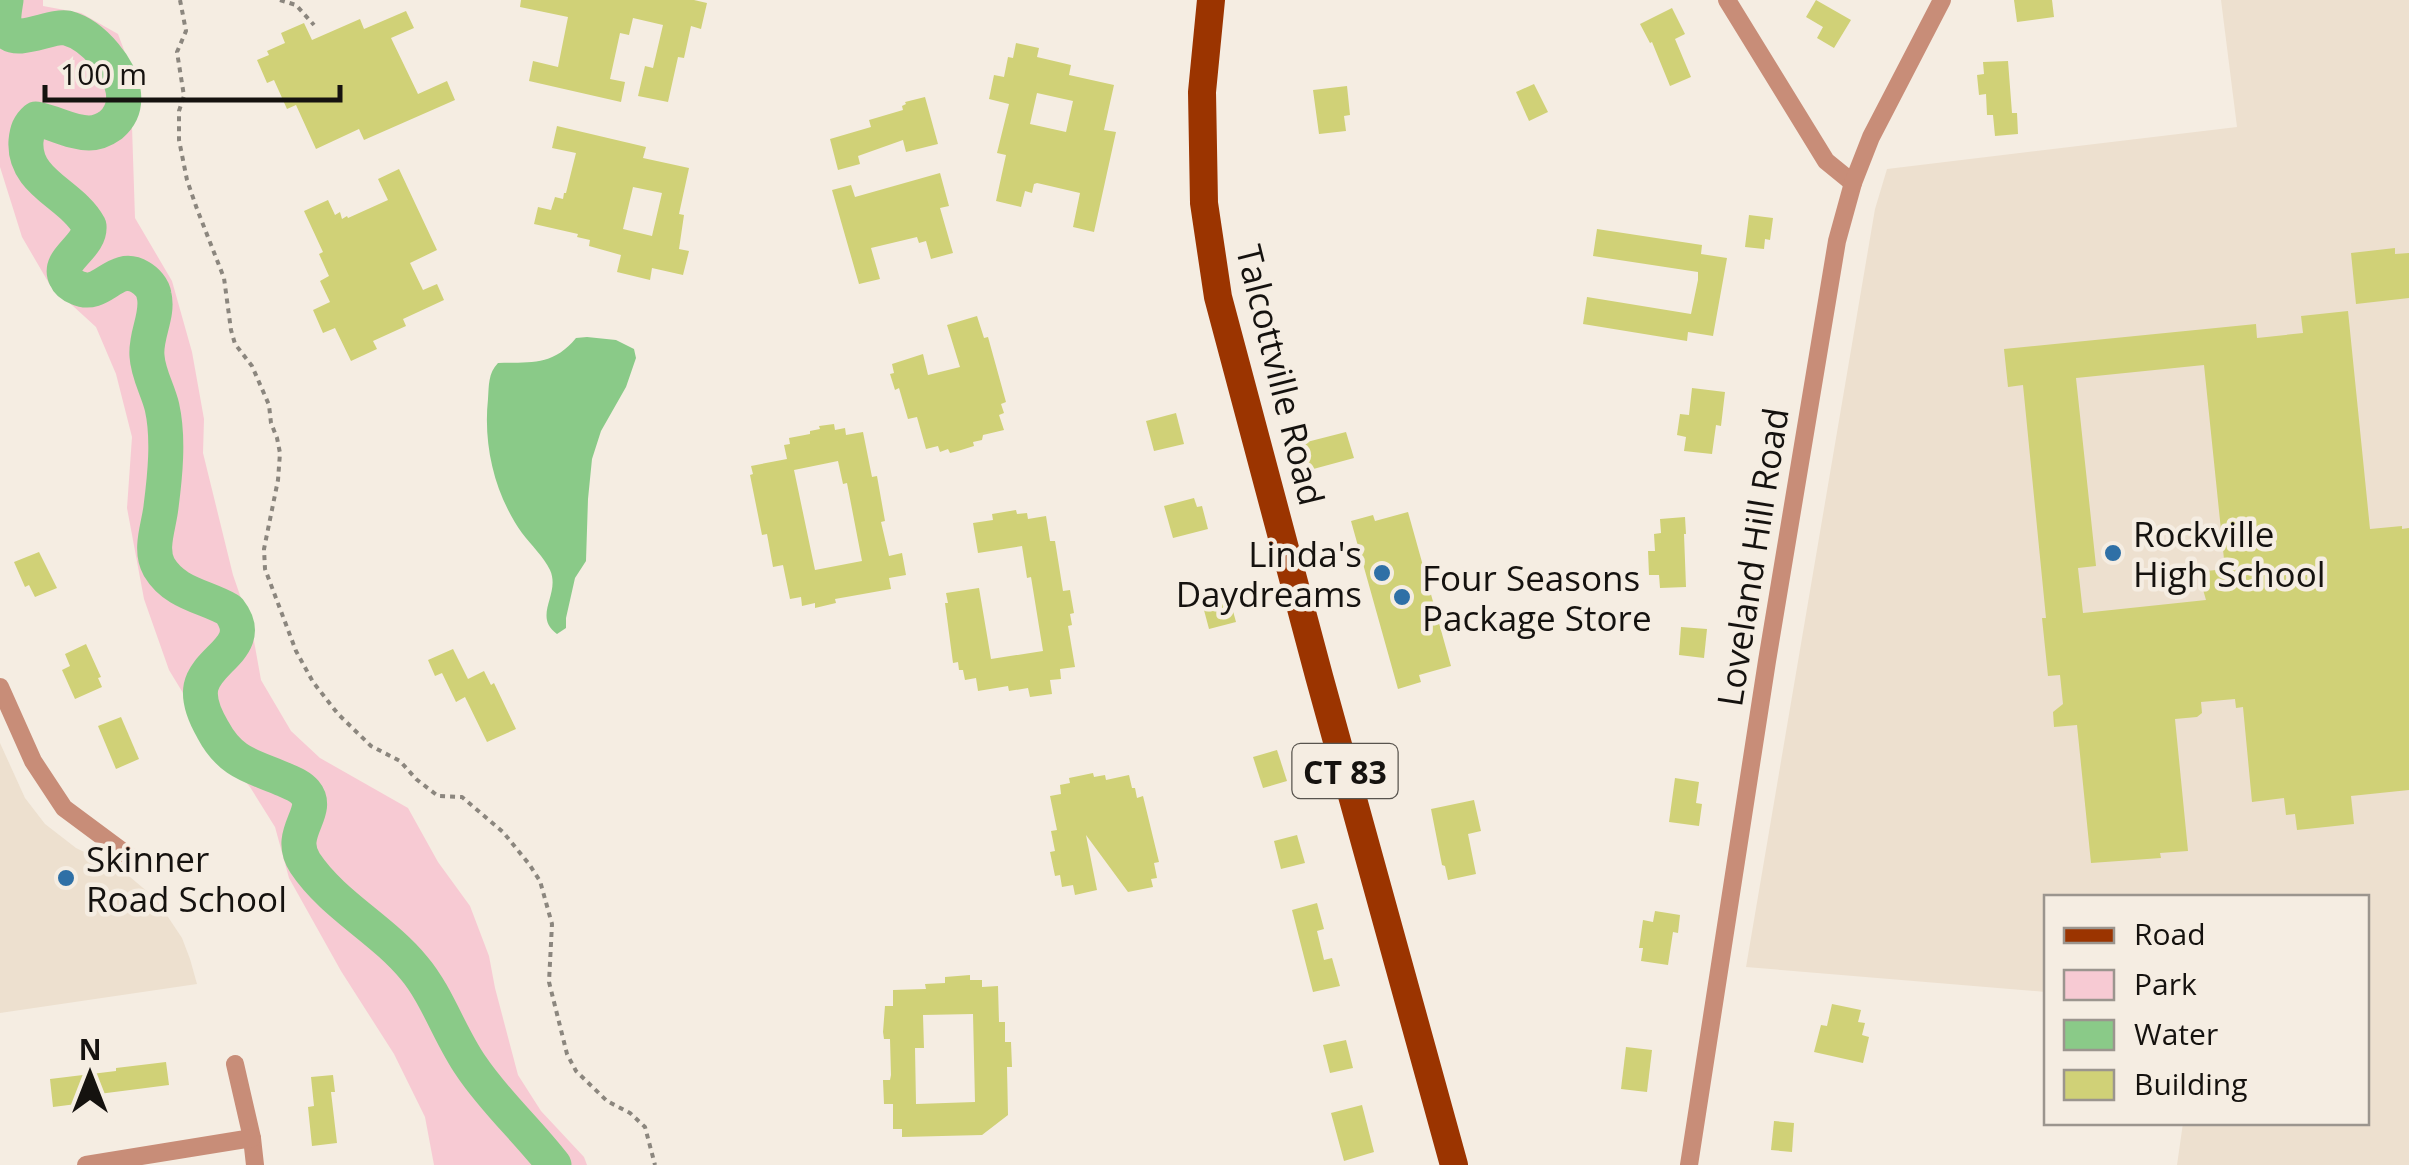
<svg xmlns="http://www.w3.org/2000/svg" width="2409" height="1165" font-family="'Open Sans',sans-serif">
  <rect width="100%" height="100%" fill="#f5ede2"/>
  <!-- built -->
  <g fill="#ede0cf">
    <path d="M2221 0H2409V1165H2177L2183 1123 2366 1122V898H2046V992L1746 967 1875 209 1887 169 2237 127Z"/>
    <path d="M0 743 25 798 45 824 76 848 123 871 156 899 182 938 190 959 197 984 0 1013Z"/>
  </g>
  <!-- green -->
  <path fill="#f7cad3" d="M0 0H43V6L81 13 118 34 130 66 135 218 172 281 192 352 204 419 203 453 233 575 252 630 261 680 291 731 320 758 408 808 438 862 470 906 489 956 495 988 518 1075 541 1111 584 1157 587 1165H434L425 1117 394 1054 341 971 289 878 275 827 250 787 217 749 169 670 144 599 127 508 132 437 116 374 96 327 50 285 22 237 0 167Z"/>
  <!-- water -->
  <path fill="#8aca88" d="M587 337 616 340 634 349 636 358 626 387 601 431 592 459 588 499 586 561 575 578 566 618V628L557 634C532 616 561 594 550 570 544 557 531 545 522 533 495 495 483 446 488 399 489 386 488 373 498 363 531 362 553 366 576 338Z"/>
  <g fill="none" stroke-linecap="round" stroke-linejoin="round">
    <!-- river -->
    <path stroke="#8aca88" stroke-width="35" d="M6 0C5 8 1 24 7 31 16 45 52 25 67 28 82 32 95 43 105 55 122 75 134 105 111 125 104 130 97 133 89 133 71 133 54 122 36 119 29 125 27 131 26 141 23 183 72 194 89 226 91 247 56 259 66 278 68 283 73 286 78 288 102 299 115 262 140 277 147 281 153 288 154 295 159 315 145 335 147 356 148 374 158 390 162 407 169 438 165 476 161 507 159 526 149 549 159 567 175 594 205 596 229 610 257 646 207 658 201 687 198 702 206 718 213 730 231 764 253 766 285 780 292 783 300 786 305 792 322 812 285 833 305 863 333 905 382 929 414 968 437 995 450 1036 471 1066 495 1102 528 1131 554 1165"/>
  </g>
  <!-- building -->
  <g fill="#d0d177" fill-rule="evenodd">
    <path d="M521 0H694L707 3 701 29 691 26 684 58 678 57 668 102 638 96 645 66 653 68 663 25 633 18 629 35 620 33 610 79 625 82 621 102 529 81 533 61 558 67 568 17 520 7Z"/>
    <path d="M1816 0 1851 20 1834 48 1817 38 1823 27 1806 17Z"/>
    <path d="M2014 0H2052L2054 17 2017 22Z"/>
    <path d="M1672 8 1685 34 1675 39 1691 77 1670 86 1652 42 1650 43 1640 24Z"/>
    <path d="M406 11 414 28 391 38 418 94 447 81 455 100 364 140 359 129 316 149 296 105 287 109 274 80 267 83 257 60 269 55 267 51 285 43 281 33 304 23 312 40 360 19 364 29Z"/>
    <path d="M1016 43 1039 48 1037 57 1071 65 1069 75 1114 85 1104 130 1116 132 1094 232 1073 227 1080 193 1037 183 1034 184 1032 193 1025 191 1021 207 996 201 1006 155 997 153 1009 104 989 99 994 75 1004 77 1008 57 1013 58ZM1037 93 1073 101 1066 132 1030 124Z"/>
    <path d="M2008 61 2012 113H2017L2018 134 1995 136 1993 115H1987L1986 94 1979 95 1977 75 1984 74 1983 62Z"/>
    <path d="M1534 84 1548 112 1529 121 1516 92Z"/>
    <path d="M1347 86 1350 115 1344 116 1346 131 1319 134 1313 90Z"/>
    <path d="M925 97 938 144 906 152 903 140 858 156 860 164 838 170 830 139 871 127 869 120 903 110 902 106 906 104 905 102Z"/>
    <path d="M557 126 646 147 643 158 689 168 679 214 684 215 679 249 689 251 683 275 652 268 650 280 617 272 621 255 589 246 590 240 577 237 578 234 534 224 538 207 551 210 555 197 563 199 564 193H566L576 153 552 148ZM633 187 662 193 652 236 623 229Z"/>
    <path d="M399 169 437 250 410 263 423 290 437 284 444 300 403 319 406 326 373 341 377 349 351 361 335 328 323 333 313 310 330 302 320 281 329 276 319 254 323 252 304 211 328 200 335 215 340 212 342 219 347 216 348 218 388 200 378 179Z"/>
    <path d="M940 173 949 206 940 208 953 253 931 259 926 241 919 243 917 237 871 248 880 279 859 284 832 190 851 185 855 197Z"/>
    <path d="M1749 215 1773 218 1770 240 1765 239 1764 249 1745 247Z"/>
    <path d="M1597 229 1702 245 1701 254 1727 258 1713 336 1688 332 1687 341 1583 324 1587 297 1691 314 1698 280V272L1593 256Z"/>
    <path d="M2395 248V254L2409 253V298L2356 304 2351 253Z"/>
    <path d="M2348 311 2370 529 2402 526V529L2409 528V790L2351 796 2354 824 2297 830 2295 814 2286 815 2284 798 2252 802 2243 707 2236 708 2235 699 2201 702 2202 713 2197 717 2175 719 2188 851 2160 853 2161 858 2091 863 2077 725 2054 727 2053 712 2063 704 2060 675 2048 676 2042 618H2046L2023 385 2008 387 2004 349 2256 324 2257 338 2303 333 2301 316ZM2204 365 2225 569 2198 572 2206 600 2083 613 2078 568 2096 566 2076 378Z"/>
    <path d="M977 316 984 338 988 337 1006 402 1001 404 1004 413 999 415 1004 430 983 435 982 440 973 442 974 446 958 451 950 453 948 449 940 452 938 446 926 449 917 417 908 419 899 388 895 390 890 374 894 373 892 364 923 354 928 375 960 367 947 325Z"/>
    <path d="M1692 388 1725 392 1721 426 1716 425 1712 454 1684 451 1686 437 1677 435 1680 414 1689 415Z"/>
    <path d="M1176 413 1184 444 1154 451 1146 421Z"/>
    <path d="M834 424 835 430 845 428 846 435 863 432 872 477 877 476 885 521 881 522 889 556 902 553 906 575 889 578 891 589 835 599 836 603 815 608V603L802 606 801 597 790 599 783 565 773 567 767 534 762 535 750 475 753 474 751 466 787 459 784 445 790 444 789 438 810 434V431L820 429 819 426ZM838 461 843 484 847 483 862 561 815 570 794 470Z"/>
    <path d="M1346 432 1354 458 1306 471 1299 444Z"/>
    <path d="M1194 498 1197 507 1202 506 1208 529 1173 538 1164 506Z"/>
    <path d="M1016 510 1017 514 1027 513 1028 519 1046 516 1050 541H1055L1063 591 1070 590 1074 613 1070 614 1072 625 1068 626 1075 667 1060 669 1061 679 1050 680 1052 694 1030 697 1028 688 1009 691 1008 686 978 691 976 678 965 680 963 670H959L958 662 953 663 945 603H948L946 593 979 588 991 659 1043 651 1031 577 1027 578 1022 546 978 553 973 523 993 520 992 514Z"/>
    <path d="M1408 512 1451 666 1419 675 1421 682 1398 689 1351 521 1373 515 1375 521Z"/>
    <path d="M1685 517 1686 534H1684L1686 587 1660 588 1659 575H1649L1648 551H1655L1654 534 1661 533 1660 519Z"/>
    <path d="M39 552 57 588 35 597 29 585 25 587 14 562Z"/>
    <path d="M1227 589 1236 622 1209 629 1200 595Z"/>
    <path d="M1681 627 1707 629 1704 658 1679 655Z"/>
    <path d="M86 644 101 677 98 678 102 687 75 699 62 670 70 666 65 654Z"/>
    <path d="M453 649 468 679 484 671 491 685 494 683 516 729 487 742 465 697 456 702 442 673 435 676 428 660Z"/>
    <path d="M121 717 139 759 116 769 98 726Z"/>
    <path d="M1277 750 1287 781 1263 788 1253 757Z"/>
    <path d="M1093 773 1094 777 1105 775 1106 780 1129 775 1132 788H1135L1137 798 1143 796 1159 862 1154 863 1157 878 1151 879 1153 887 1128 892 1086 835 1097 890 1075 895 1073 885 1062 887 1060 875 1055 876 1050 852 1055 851 1051 831 1057 830 1050 796 1061 794 1060 785 1070 783 1069 778Z"/>
    <path d="M1675 778 1699 782 1696 803 1702 804 1699 826 1669 822Z"/>
    <path d="M1474 800 1481 831 1468 834 1476 874 1448 880 1445 866 1442 865 1431 809Z"/>
    <path d="M1297 835 1305 863 1281 869 1274 841Z"/>
    <path d="M1317 903 1324 929 1317 931 1324 960 1332 958 1340 986 1313 992 1292 910Z"/>
    <path d="M1655 911 1680 915 1678 933 1673 932 1668 965 1641 961 1643 948H1639L1643 920 1653 922Z"/>
    <path d="M970 975V980H982V987L998 986 999 1022H1005V1042H1011L1012 1067H1007L1008 1115 982 1135 902 1137V1129H893V1104H884L883 1080H890L891 1075 890 1039H884L883 1032 885 1006H893V990L926 989 925 984 945 983V977ZM973 1014 975 1102 916 1104 915 1048H924L923 1015Z"/>
    <path d="M1832 1004 1861 1010 1858 1022 1865 1023 1862 1035 1869 1037 1863 1063 1814 1052 1821 1025 1827 1026Z"/>
    <path d="M1346 1040 1353 1068 1330 1073 1323 1045Z"/>
    <path d="M1626 1047 1652 1050 1647 1092 1621 1089Z"/>
    <path d="M166 1062 169 1085 91 1095 92 1102 53 1107 50 1079 116 1071V1068Z"/>
    <path d="M333 1075 335 1092H331L337 1143 312 1146 308 1107 314 1106 311 1077Z"/>
    <path d="M1362 1105 1374 1152 1344 1161 1331 1113Z"/>
    <path d="M1774 1121 1794 1123 1792 1152 1771 1150Z"/>
  </g>
  <g fill="none" stroke-linecap="round" stroke-linejoin="round">
    <!-- path -->
    <g stroke="#8b867e" stroke-width="4" stroke-dasharray="5 5" stroke-linecap="butt">
      <path d="M180 0 186 31 177 52 184 96 179 111V140L187 180 197 209 224 278 231 330 235 344 252 366 269 405 271 423 277 438 280 453 278 480 264 549 265 569 296 651 313 682 338 714 371 746 400 761 416 779 438 796 462 797 503 832 529 864 540 881 552 924 549 982 567 1054 576 1071 607 1101 630 1113 645 1127 655 1165"/>
      <path d="M280 0 296 5 314 25"/>
    </g>
    <!-- minor -->
    <g stroke="#c88d78" stroke-width="18">
      <path d="M1727 0 1826 161 1853 183"/>
      <path d="M0 687 33 761 64 808 130 857"/>
      <path d="M235 1064 252 1138 255 1165"/>
      <path d="M86 1165 252 1138"/>
      <path d="M1689 1165 1767 661 1837 241 1853 183 1871 137 1942 0"/>
    </g>
    <!-- primary -->
    <path stroke="#9b3400" stroke-width="28" d="M1211 0 1202 92 1204 203 1218 297 1319 676 1454 1165"/>
  </g>
  <!-- markers -->
  <g fill="#2f70a6" stroke="#f5ede2" stroke-width="4">
    <circle cx="2113" cy="553" r="10"/>
    <circle cx="1382" cy="573" r="10"/>
    <circle cx="1402" cy="597" r="10"/>
    <circle cx="66" cy="878" r="10"/>
  </g>
  <g text-anchor="middle" dominant-baseline="central" stroke-width="9" stroke-linejoin="round" paint-order="stroke">
    <!-- shield labels -->
    <rect fill="#f5ede2" stroke="#58544e" stroke-width="2.5" x="1292.5" y="744" width="105" height="54" rx="8"/>
    <g font-size="32" font-weight="bold" fill="#15120f">
      <text x="1345" y="771">CT 83</text>
    </g>
    <!-- street labels -->
    <g font-size="35" fill="#15120f" stroke="#f5ede2">
      <text transform="translate(1281 375) rotate(76)">Talcottville Road</text>
      <text transform="translate(1752 557) rotate(-81)">Loveland Hill Road</text>
    </g>
    <!-- poi labels -->
    <g font-size="35" fill="#15120f" stroke="#f5ede2" text-anchor="start">
      <text x="2133" y="533">Rockville<tspan x="2133" dy="40">High School</tspan></text>
      <text x="1362" y="553" text-anchor="end">Linda's<tspan x="1362" dy="40">Daydreams</tspan></text>
      <text x="1422" y="577">Four Seasons<tspan x="1422" dy="40">Package Store</tspan></text>
      <text x="86" y="858">Skinner<tspan x="86" dy="40">Road School</tspan></text>
    </g>
  </g>
  <!-- legend -->
  <rect x="2044" y="895" width="325" height="230" fill="#f5ede2" stroke="#9b958e" stroke-width="2.5"/>
  <rect x="2064" y="928" width="50" height="15" fill="#9b3400" stroke="#9b958e" stroke-width="2.5"/>
  <text x="2134" y="945" font-size="30" fill="#15120f">Road</text>
  <rect x="2064" y="970" width="50" height="30" fill="#f7cad3" stroke="#9b958e" stroke-width="2.5"/>
  <text x="2134" y="995" font-size="30" fill="#15120f">Park</text>
  <rect x="2064" y="1020" width="50" height="30" fill="#8aca88" stroke="#9b958e" stroke-width="2.5"/>
  <text x="2134" y="1045" font-size="30" fill="#15120f">Water</text>
  <rect x="2064" y="1070" width="50" height="30" fill="#d0d177" stroke="#9b958e" stroke-width="2.5"/>
  <text x="2134" y="1095" font-size="30" fill="#15120f">Building</text>
  <!-- north arrow -->
  <g transform="translate(90 1075)" stroke="#f5ede2" stroke-width="8" paint-order="stroke">
  <path d="M0-8L18 38L0 25L-18 38Z" fill="#15120f"/>
  <text y="-15" font-size="28" font-weight="bold" text-anchor="middle" fill="#15120f">N</text>
  </g>
  <!-- scale -->
  <path d="M45 85v15h295v-15" fill="none" stroke="#15120f" stroke-width="5"/>
  <text x="60" y="85" font-size="30" fill="#15120f" stroke="#f5ede2" stroke-width="8" paint-order="stroke">100 m</text>
</svg>
